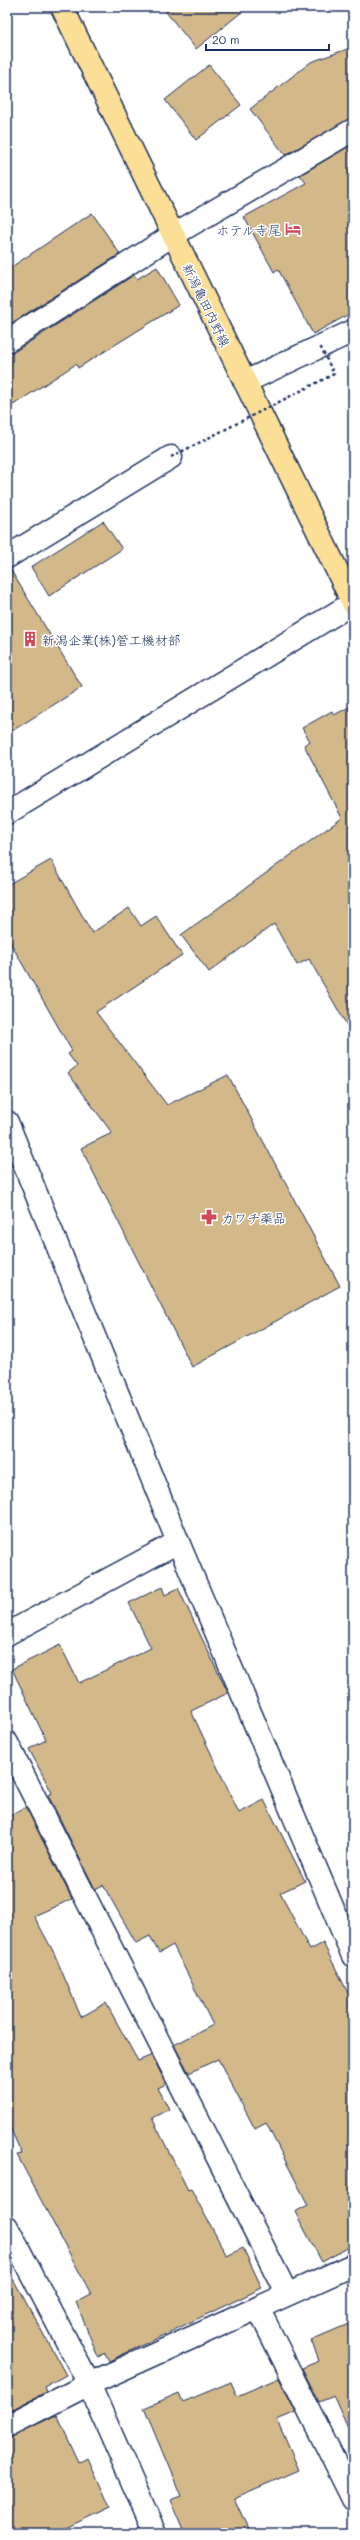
<svg xmlns="http://www.w3.org/2000/svg" width="360" height="2540" font-family="Mali,'Klee One',sans-serif">
  <rect width="100%" height="100%" fill="#fff"/>
  <filter id="ink" filterUnits="userSpaceOnUse"><feTurbulence type="fractalNoise" baseFrequency=".025" numOctaves="2"/><feDisplacementMap in="SourceGraphic" scale="8" xChannelSelector="R" yChannelSelector="G"/><feConvolveMatrix kernelMatrix="1 2 1 2 8 2 1 2 1" color-interpolation-filters="sRGB"/></filter>
  <g filter="url(#ink)">
    <!-- building -->
    <g fill="#d3b889" stroke="#1b2f5e">
      <path d="M162 7H248L196 49Z"/>
      <path d="M353 47V118L285 155 250 109 311 62Z"/>
      <path d="M209 65 241 105 196 140 165 100Z"/>
      <path d="M353 144V312L313 334 278 269 274 272 244 217 306 183 300 175Z"/>
      <path d="M92 213 120 254 7 326V270Z"/>
      <path d="M157 267 179 305 78 368 76 364 7 409V353L14 352 134 275 137 279Z"/>
      <path d="M103 521 122 549 49 596 31 567Z"/>
      <path d="M7 569H10L82 687 7 734Z"/>
      <path d="M353 705V1036L309 959 297 965 274 924 209 972 181 935 342 818 304 745 310 741 302 728 332 711 334 715Z"/>
      <path d="M51 860 92 933 129 908 141 926 156 916 182 955 96 1012 167 1105 228 1075 340 1286 192 1367 81 1148 112 1133 68 1073 77 1066 68 1054 72 1051 7 937V885Z"/>
      <path d="M162 1587 165 1595 178 1588 228 1693 191 1711 239 1813 264 1800 305 1881 280 1893 310 1950 323 1943 353 2003V2245L322 2262 295 2212 308 2205 266 2123 255 2129 218 2059 189 2073 174 2045 213 2025 173 1945 159 1953 150 1936 136 1943 103 1885 95 1889 48 1795 52 1793 29 1749 46 1740 12 1669 60 1645 79 1683 151 1648 129 1603Z"/>
      <path d="M26 1807 72 1899 34 1916 54 1953 81 2017 106 2003 138 2061 152 2055 166 2084 158 2088 169 2109 152 2118 188 2190 191 2189 227 2256 243 2248 262 2288 109 2361 105 2353 98 2357 76 2302 91 2294 17 2155 22 2154 7 2121V1817Z"/>
      <path d="M7 2268 66 2375 44 2387 46 2392 7 2412Z"/>
      <path d="M353 2322V2440L334 2396 319 2402 302 2368 319 2361 311 2340Z"/>
      <path d="M279 2378 296 2412 277 2420 299 2470 234 2498 250 2533H184L170 2500 181 2496 144 2408 179 2393 183 2402 231 2382 237 2396Z"/>
      <path d="M57 2415 79 2463 88 2458 110 2507 55 2533H7V2438Z"/>
    </g>
    <g fill="none" stroke-linecap="round" stroke-linejoin="round">
      <defs>
        <g id="minor">
          <path d="M7 341 173 235 353 130"/>
          <path d="M245 382 353 331"/>
          <path d="M7 557 171 457"/>
          <path d="M7 1122 178 1542 353 1956"/>
          <path d="M7 1634 178 1542"/>
          <path d="M7 1743 287 2294"/>
          <path d="M7 2227 89 2384 155 2533"/>
          <path d="M258 2308 353 2499"/>
          <path d="M7 2426 89 2384 353 2265"/>
        </g>
        <path id="tertiary" d="M7 813 353 603"/>
        <path id="primary" d="M62 7 353 603"/>
      </defs>
      <!-- minor casing -->
      <use href="#minor" stroke="#1b2f5e" stroke-width="25"/>
      <!-- tertiary casing -->
      <use href="#tertiary" stroke="#1b2f5e" stroke-width="25"/>
      <!-- primary casing -->
      <use href="#primary" stroke="#1b2f5e" stroke-width="25"/>
      <!-- minor -->
      <use href="#minor" stroke="#fff" stroke-width="22"/>
      <!-- tertiary -->
      <use href="#tertiary" stroke="#fff" stroke-width="22"/>
      <!-- primary -->
      <use href="#primary" stroke="#fbdf96" stroke-width="22"/>
      <!-- path-bridge -->
      <path stroke="#1b2f5e" stroke-width="2.5" stroke-dasharray="3 3" stroke-linecap="butt" d="M171 457 334 374 320 346"/>
    </g>
  </g>
  <!-- icons -->
  <defs>
    <symbol id="hotel-bare" viewBox="-9 -9 18 18"><path d="M-6-4.5h1.5V1H6V5H4.5V3h-9V5H-6ZM-4 0a1.8 1.8 0 1 1 3.6 0ZM.5 0V-2.5h3Q6-2.5 6 0Z" fill="#d1495b" stroke="#fff" stroke-width="2.5" paint-order="stroke"/></symbol>
    <symbol id="building-bare" viewBox="-9 -9 18 18"><path d="M-4-6H4V6H1V3H-1V6H-4ZM-2.5-4.3h1.7v1.8h-1.7ZM.8-4.3h1.7v1.8H.8ZM-2.5-1h1.7V.8h-1.7ZM.8-1h1.7V.8H.8Z" fill="#d1495b" stroke="#fff" stroke-width="2.5" paint-order="stroke"/></symbol>
    <symbol id="pharmacy-bare" viewBox="-9 -9 18 18"><path d="M-2-6h4v4h4v4h-4v4h-4v-4h-4v-4h4Z" fill="#d1495b" stroke="#fff" stroke-width="2.5" paint-order="stroke"/></symbol>
  </defs>
  <g fill-rule="evenodd">
    <use href="#hotel-bare" x="282" y="218" width="22" height="22"/>
    <use href="#building-bare" x="19" y="628" width="22" height="22"/>
    <use href="#pharmacy-bare" x="198" y="1206" width="22" height="22"/>
  </g>
  <g text-anchor="middle" dominant-baseline="central" stroke-width="3" stroke-linejoin="round" paint-order="stroke">
    <!-- poi labels -->
    <g font-size="13" fill="#1b2f5e" stroke="#fff" text-anchor="start">
      <text x="281" y="229" text-anchor="end">ホテル寺尾</text>
      <text x="42" y="639">新潟企業(株)管工機材部</text>
      <text x="221" y="1217">カワチ薬品</text>
    </g>
    <!-- street labels -->
    <g font-size="13" fill="#1b2f5e" stroke="#fff">
      <text transform="translate(207 305) rotate(64)">新潟亀田内野線</text>
    </g>
  </g>
  <!-- margin -->
  <rect width="360" height="2540" fill="none" stroke="#fff" stroke-width="24"/>
  <rect x="12" y="12" width="336" height="2516" fill="none" stroke="#1b2f5e" stroke-width="1.5" filter="url(#ink)"/>
  <!-- scale -->
  <path d="M206 44v6h123v-6" fill="none" stroke="#1b2f5e" stroke-width="2"/>
  <text x="212" y="44" font-size="12" fill="#1b2f5e" stroke="#ffffff" stroke-width="3" paint-order="stroke">20 m</text>
</svg>
